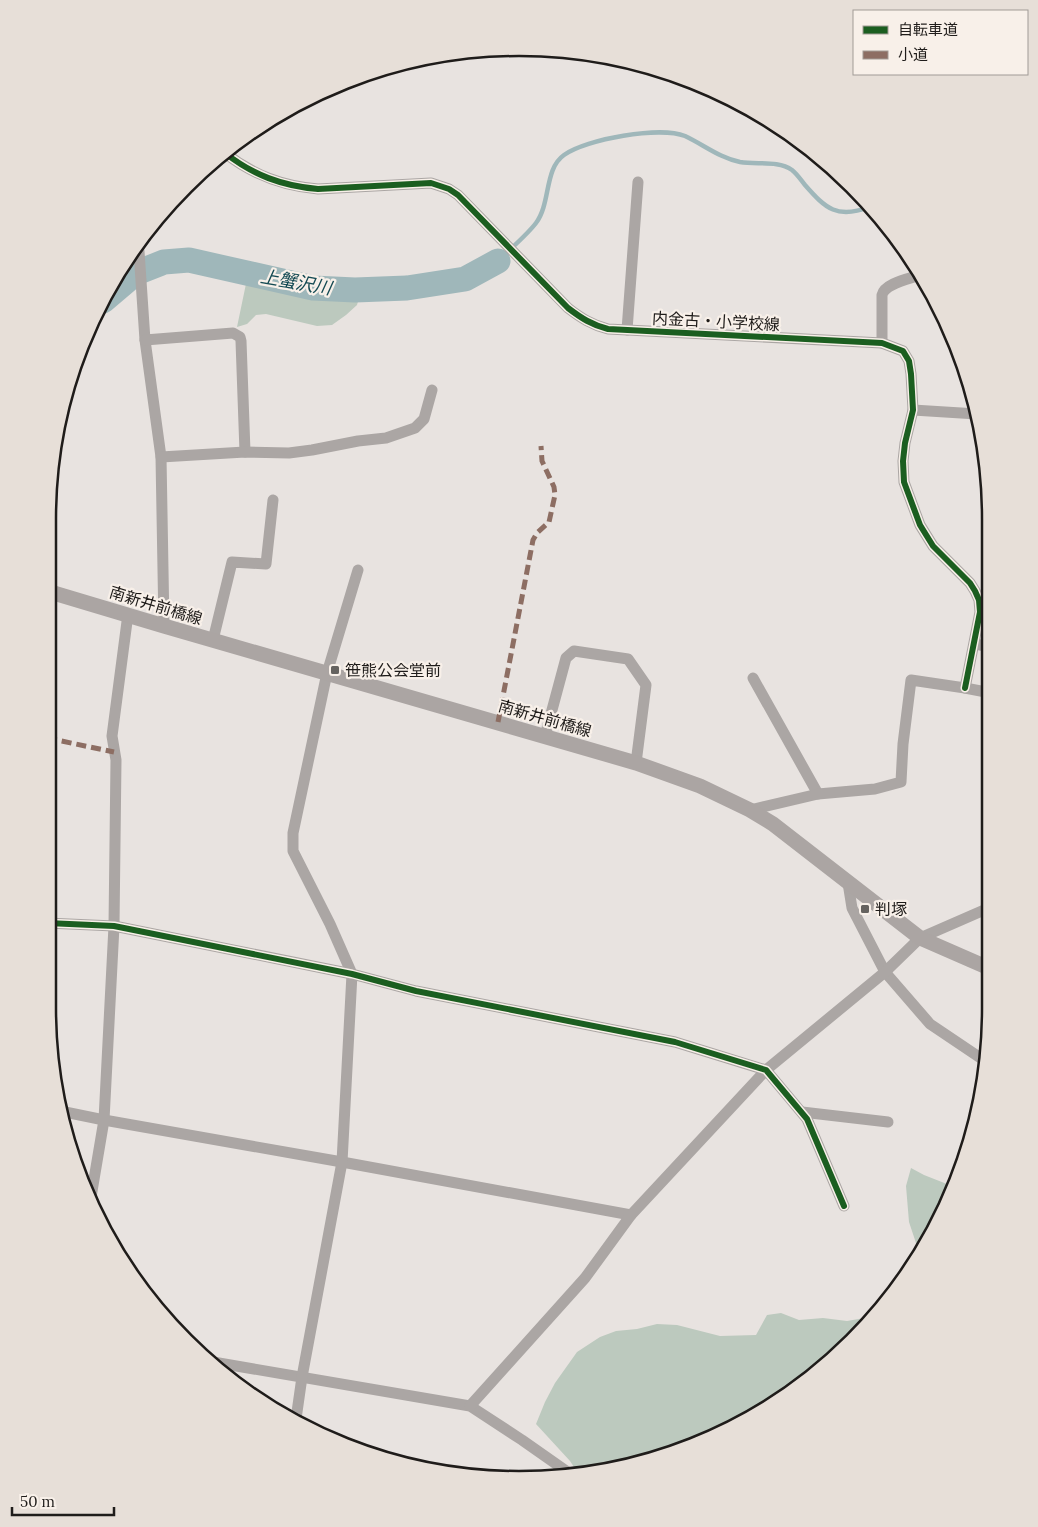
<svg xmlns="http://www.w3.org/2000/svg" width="1038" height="1527" font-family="Lora,'Noto Sans JP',serif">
  <rect width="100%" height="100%" fill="#e8e3e0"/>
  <!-- forest -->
  <g fill="#bcc9be">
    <path d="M247 279C283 293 321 297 359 298L357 305 346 315 332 325 317 326 266 314 256 315 247 324 237 327Z"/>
    <path d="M911 1168 924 1175 952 1186 942 1217 918 1249 909 1222 906 1186Z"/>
    <path d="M781 1313 799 1320 823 1318 847 1321 870 1317 853 1341 754 1416 611 1470 578 1473 570 1461 536 1424 545 1402 555 1383 577 1352 600 1337 616 1331 637 1329 657 1324 677 1325 720 1336 756 1335 767 1315Z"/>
  </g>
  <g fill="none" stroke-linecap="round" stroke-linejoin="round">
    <!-- stream -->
    <path stroke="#9fb7ba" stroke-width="4.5" d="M498 261C509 250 527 235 536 223 551 203 544 169 564 155 586 139 660 126 685 136 704 145 720 158 740 162 757 165 778 160 792 170 797 174 801 180 805 185 826 209 837 219 870 207"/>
    <!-- river -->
    <path stroke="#9fb7ba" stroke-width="25" d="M103 301 136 273 164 262 189 260 313 288 355 290 407 288 465 279 498 261"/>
    <!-- minor -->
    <g stroke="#aba6a4" stroke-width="11">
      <path d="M225 153C253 175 282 186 318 189L431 183 449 189 458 195 568 308C581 318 592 325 608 329L882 343 903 351 909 361 911 374 913 410 905 443 903 461 904 482 920 525 933 546 970 583 975 591 979 600 980 612 965 688"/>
      <path d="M139 251 145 340 161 457 164 626"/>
      <path d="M627 330 638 182"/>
      <path d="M145 340 233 333 240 337 241 341 245 452"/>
      <path d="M882 343V295C885 283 909 279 920 275"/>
      <path d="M913 410 977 414"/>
      <path d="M161 457 245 452 289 453 312 450 358 441 386 438 415 428 424 419 432 390"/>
      <path d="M47 521 49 513"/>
      <path d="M213 640 232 562 266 564 273 500"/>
      <path d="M975 644 991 647"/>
      <path d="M753 678 818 794"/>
      <path d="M545 736 566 658 574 651 628 659 646 685 636 763"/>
      <path d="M750 810 818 794 875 789 901 782 903 744 911 680 965 688 991 693"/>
      <path d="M848 883 852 908 885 972 930 1024 985 1061"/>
      <path d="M47 923 114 926 352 974 416 991 675 1042 766 1070 807 1119 844 1206"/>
      <path d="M65 1112 104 1120 342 1162 631 1215"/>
      <path d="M802 1112 888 1122"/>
      <path d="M91 1197 104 1120 114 926 116 760 112 736 128 614"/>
      <path d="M213 1362 470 1406 522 1440 569 1473"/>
      <path d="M470 1406 585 1278 631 1215 766 1070 885 972 920 938 991 907"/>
      <path d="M296 1419 302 1377 342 1162 352 974 330 924 293 851V833L327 673 358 570"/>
    </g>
    <!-- secondary -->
    <path stroke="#aba5a3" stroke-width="15" d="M47 591 164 626 636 763 700 786 750 810 773 824 920 938 991 969"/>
    <!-- quiet -->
    <g stroke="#8d6e63" stroke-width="5" stroke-dasharray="10 5" stroke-linecap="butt">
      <path d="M498 722 533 540 537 533 549 522 555 495 554 487 542 461 541 446"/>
      <path d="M47 738 114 752"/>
    </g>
    <defs>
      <g id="cycleway">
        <path d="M225 153C253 175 282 186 318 189L431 183 449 189 458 195 568 308C581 318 592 325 608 329L882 343 903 351 909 361 911 374 913 410 905 443 903 461 904 482 920 525 933 546 970 583 975 591 979 600 980 612 965 688"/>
        <path d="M47 923 114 926 352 974 416 991 675 1042 766 1070 807 1119 844 1206"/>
      </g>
    </defs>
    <!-- cycleway casing -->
    <use href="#cycleway" stroke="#f8f0e9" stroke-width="9"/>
    <!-- cycleway -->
    <use href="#cycleway" stroke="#1b5e20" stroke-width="6"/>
  </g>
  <!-- markers -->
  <g fill="#65625f" stroke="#f8f0e9" stroke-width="2">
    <rect x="330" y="665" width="10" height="10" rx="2.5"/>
    <rect x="860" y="904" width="10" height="10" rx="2.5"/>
  </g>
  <g text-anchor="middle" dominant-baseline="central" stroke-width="4.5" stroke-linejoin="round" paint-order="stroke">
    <!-- street labels -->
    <g font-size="16" fill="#1f1c1a" stroke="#f8f0e9">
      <text transform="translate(716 321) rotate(3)">内金古・小学校線</text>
      <text transform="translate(156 605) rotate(17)">南新井前橋線</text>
      <text transform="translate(545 718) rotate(16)">南新井前橋線</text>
    </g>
    <!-- poi labels -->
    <g font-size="16" fill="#1f1c1a" stroke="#f8f0e9" text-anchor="start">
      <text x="345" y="670">笹熊公会堂前</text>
      <text x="875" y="909">判塚</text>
    </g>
    <!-- water labels -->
    <g font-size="18" font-style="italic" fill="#144a53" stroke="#f8f0e9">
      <text transform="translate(296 282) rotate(10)">上蟹沢川</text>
    </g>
  </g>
  <!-- crop -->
  <path d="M0 0H1038V1527H0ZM519 56H519A463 463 0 0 1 982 519V1008A463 463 0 0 1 519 1471H519A463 463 0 0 1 56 1008V519A463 463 0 0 1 519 56Z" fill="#e7dfd8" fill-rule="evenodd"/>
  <path fill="none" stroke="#1f1c1a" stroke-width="2.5" d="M519 56H519A463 463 0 0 1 982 519V1008A463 463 0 0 1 519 1471H519A463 463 0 0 1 56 1008V519A463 463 0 0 1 519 56Z"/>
  <!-- legend -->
  <rect x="853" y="10" width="175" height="65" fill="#f8f0e9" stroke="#a19b96"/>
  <rect x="863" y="26" width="25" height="8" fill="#1b5e20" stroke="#a19b96"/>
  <text x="898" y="35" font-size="15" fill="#1f1c1a">自転車道</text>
  <rect x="863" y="51" width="25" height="8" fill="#8d6e63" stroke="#a19b96"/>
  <text x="898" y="60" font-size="15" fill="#1f1c1a">小道</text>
  <!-- scale -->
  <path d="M12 1507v8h102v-8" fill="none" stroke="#1f1c1a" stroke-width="2.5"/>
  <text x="20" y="1507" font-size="15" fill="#1f1c1a" stroke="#f8f0e9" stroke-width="4" paint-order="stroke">50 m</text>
</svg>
